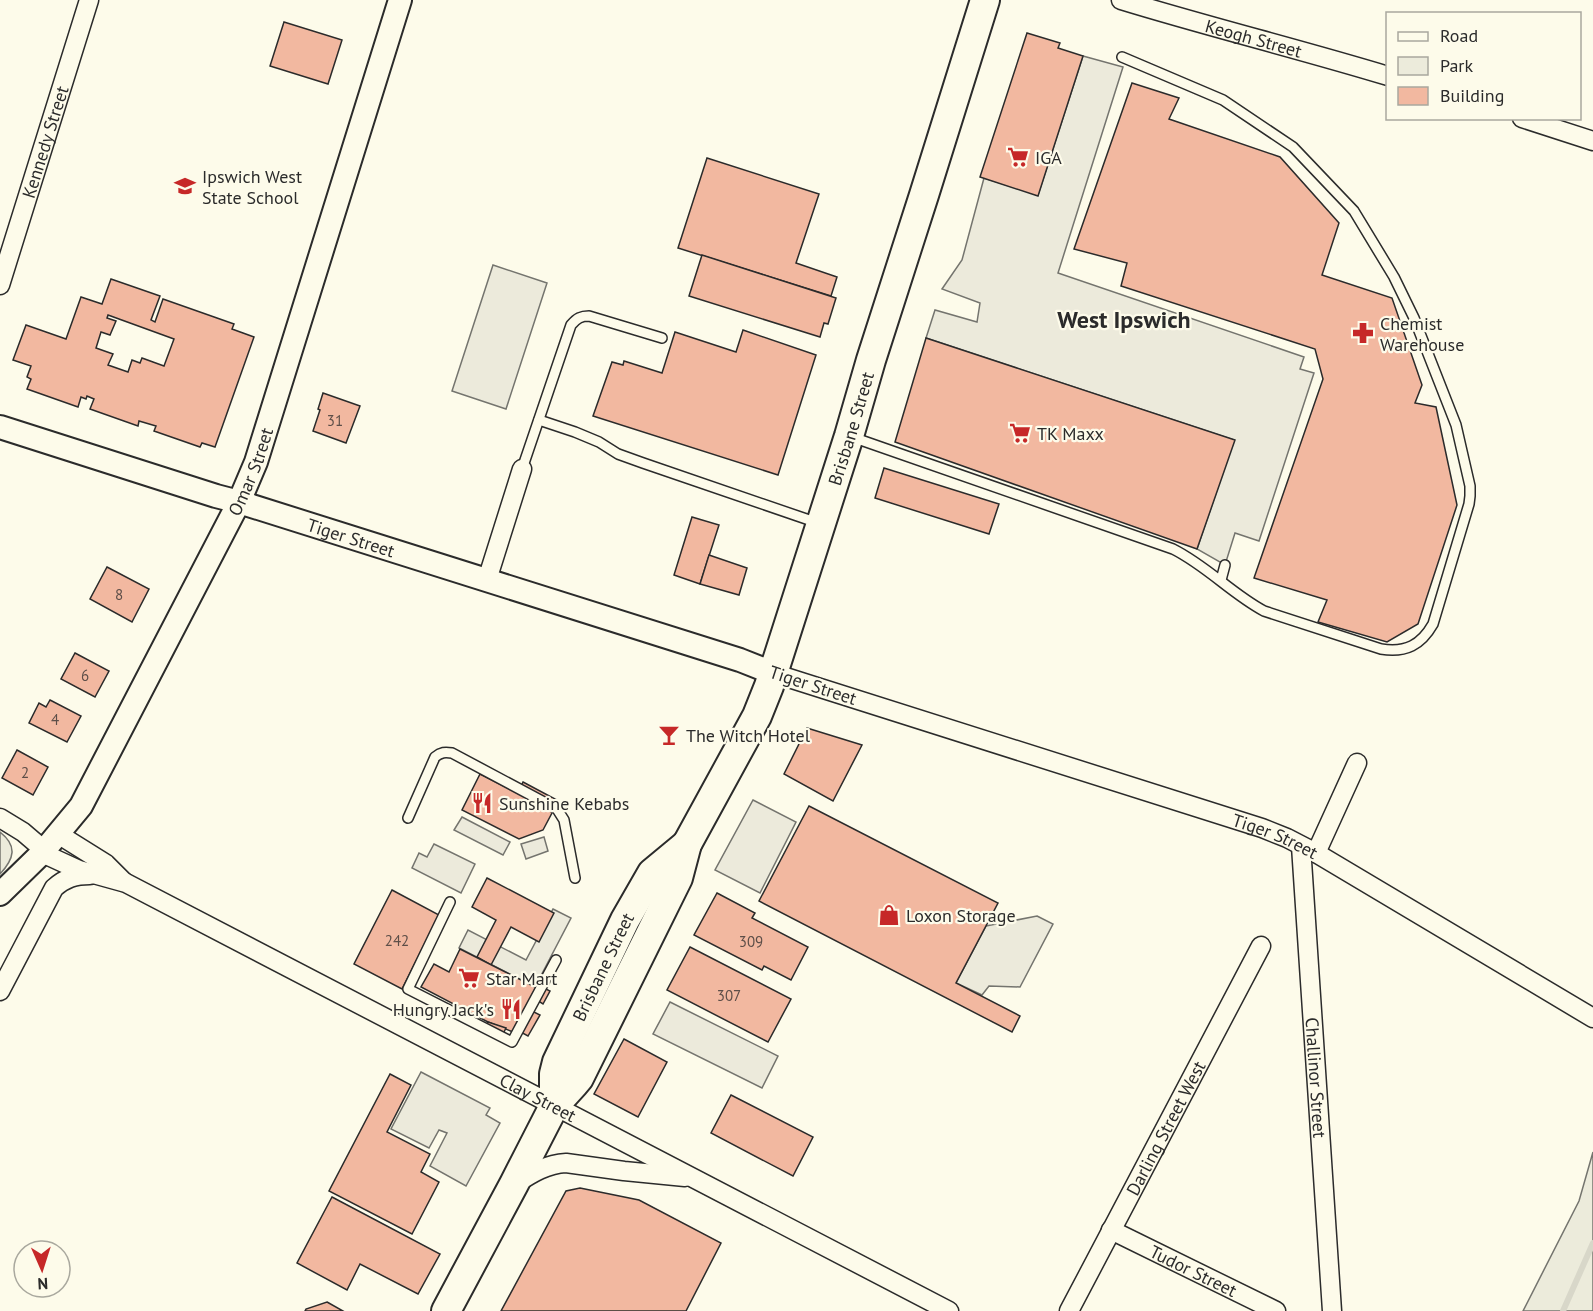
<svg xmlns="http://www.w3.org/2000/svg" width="1593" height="1311" font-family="'PT Sans',sans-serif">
  <rect width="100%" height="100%" fill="#fdfbea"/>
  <!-- green -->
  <g fill="#ecebdb" stroke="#74746e" stroke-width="1.5">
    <path d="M0 832C18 846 14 859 0 874Z"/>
    <path d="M1593 1152V1311H1523L1579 1201Z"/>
  </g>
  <!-- parking -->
  <g fill="#eceadb" stroke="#74746e" stroke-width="1.5">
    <path d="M1083 56 1123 67 1058 273 1304 357 1300 369 1314 373 1259 541 1235 533 1225 565 1197 549 1234 440 926 338 935 310 977 322 980 303 942 289 962 260 984 178 1038 195Z"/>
    <path d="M493 265 547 283 506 409 452 391Z"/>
    <path d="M753 800 796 822 760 893 715 870Z"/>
    <path d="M462 817 510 842 503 855 454 830Z"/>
    <path d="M544 837 548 851 526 859 521 844Z"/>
    <path d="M434 844 475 864 461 893 412 868 419 853 427 857Z"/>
    <path d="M553 909 571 918 535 987 459 948 468 930 526 960Z"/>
    <path d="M1037 916 1053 924 1020 987 989 986 982 995 956 983 986 926Z"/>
    <path d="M670 1002 778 1056 762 1088 653 1034Z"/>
    <path d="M421 1072 490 1108 486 1115 500 1123 466 1186 430 1166 447 1133 439 1130 429 1148 391 1129Z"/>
  </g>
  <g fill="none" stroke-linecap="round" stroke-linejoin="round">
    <!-- stream -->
    <path stroke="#d8d7c9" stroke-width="6" d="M1563 1311 1593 1243"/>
  </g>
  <!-- building -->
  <g fill="#f2b8a0" stroke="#2b2b2b" stroke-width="1.5" fill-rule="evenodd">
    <path d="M284 22 342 40 328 84 270 66Z"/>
    <path d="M1027 33 1060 43 1058 48 1083 56 1038 196 980 177Z"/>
    <path d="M1132 83 1179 98 1169 119 1280 157 1339 223 1322 275 1392 298 1422 385 1415 403 1436 407 1457 505 1418 624 1387 642 1318 622 1327 600 1254 578 1323 379 1315 349 1121 286 1127 263 1074 249Z"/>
    <path d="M707 158 819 194 796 263 837 277 831 296 678 248Z"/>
    <path d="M702 255 836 298 828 324 824 323 820 337 689 296Z"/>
    <path d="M111 279 160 296 151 320 155 322 163 299 234 324 232 329 254 337 215 447 202 443 200 447 154 431 156 426 139 421 138 426 90 409 94 399 87 396 86 399 81 397 78 407 27 389 31 379 27 377 31 366 13 360 26 325 66 339 81 297 102 304ZM108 315 174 339 164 366 142 358 140 363 132 360 128 372 108 365 113 354 96 348 101 332 110 335 116 321 107 318Z"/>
    <path d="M743 330 816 355 778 475 593 416 612 362 623 365 624 361 662 373 675 332 736 352Z"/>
    <path d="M926 338 1235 440 1197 549 895 442Z"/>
    <path d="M323 393 360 406 346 443 313 431 320 410 318 409Z"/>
    <path d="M884 468 999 504 989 534 875 498Z"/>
    <path d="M692 517 719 525 700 584 674 575Z"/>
    <path d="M709 555 747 568 739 595 700 584Z"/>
    <path d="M107 567 149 589 132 622 90 599Z"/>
    <path d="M75 653 109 671 95 697 61 679Z"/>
    <path d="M50 700 81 716 67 742 29 723 39 703 46 707Z"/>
    <path d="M807 728 862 745 833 801 784 774Z"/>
    <path d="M17 750 48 767 33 795 2 778Z"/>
    <path d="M480 774 553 811 543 830 519 839 462 810Z"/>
    <path d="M523 782 557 800 551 811 518 793Z"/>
    <path d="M809 806 998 903 956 983 1020 1016 1012 1032 759 901Z"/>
    <path d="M487 878 554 913 539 942 511 927 491 965 477 957 496 920 472 907Z"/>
    <path d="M392 890 439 915 402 989 354 964Z"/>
    <path d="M717 893 755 913 752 918 808 947 791 980 764 966 762 970 694 935Z"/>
    <path d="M690 947 791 999 768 1042 667 990Z"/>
    <path d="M460 949 537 988 513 1032 488 1022 421 987 434 964 449 972Z"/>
    <path d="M538 985 550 991 543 1004 532 997Z"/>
    <path d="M526 1008 540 1015 528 1036 515 1029Z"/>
    <path d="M488 1022 506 1028 501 1038 484 1030Z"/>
    <path d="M624 1039 667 1062 638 1117 594 1094Z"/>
    <path d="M390 1074 411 1085 387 1132 430 1154 421 1172 439 1182 412 1234 329 1191Z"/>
    <path d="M731 1095 813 1137 793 1176 711 1133Z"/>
    <path d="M580 1188 639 1200 721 1243 686 1311H501L566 1191Z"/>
    <path d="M332 1197 440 1254 418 1294 360 1264 347 1290 297 1263Z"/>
    <path d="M327 1302 343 1311H305L306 1309Z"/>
  </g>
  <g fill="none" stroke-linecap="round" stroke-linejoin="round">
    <defs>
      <g id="service">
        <path d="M539 420 575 432 599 442 618 454 643 463 818 523"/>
        <path d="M852 437 1173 549C1207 566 1232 594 1264 611L1381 649C1406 653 1421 645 1433 624L1469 504 1470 496V486L1456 425 1414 318 1394 277 1354 211 1293 147 1223 100 1122 57"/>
        <path d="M522 469 571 325C577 318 581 316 589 316L662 338"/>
        <path d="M1221 580 1225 565"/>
        <path d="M408 818 435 757C441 752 445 752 452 753L557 809 564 820 575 878"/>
        <path d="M450 902 408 989 512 1042 556 960"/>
      </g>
      <g id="minor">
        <path id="s1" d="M1121 0C1209 27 1299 49 1388 76"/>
        <path d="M1522 118 1593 141"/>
        <path id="s2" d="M0 285 89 0"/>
        <path d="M487 580 522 469"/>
        <path id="s3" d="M773 673 1262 828 1287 838 1316 853 1593 1018"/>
        <path d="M0 818 23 832 44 850"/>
        <path d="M58 834 106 864 124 882"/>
        <path id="s4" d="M1301 846 1332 1311"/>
        <path id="s5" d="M42 853 79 870 126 883 949 1311"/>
        <path d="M1316 853 1357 763"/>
        <path d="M0 991 54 888C65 878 75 875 90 875"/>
        <path d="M517 1183C532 1173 547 1164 566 1163L624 1171 685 1177"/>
        <path id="s6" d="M1111 1230 1276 1311"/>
        <path id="s7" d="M1069 1311 1261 946"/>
      </g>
      <g id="tertiary">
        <path id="s8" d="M0 427 216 496 239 502 740 660 773 673"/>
        <path id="s9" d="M0 894 42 853 81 806 239 502 256 462 400 0"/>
      </g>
      <g id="primary">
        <path id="s10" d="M554 1106V1074L557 1062 625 920 652 873 687 844"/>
        <path id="s11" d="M446 1311 514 1184 554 1106 574 1084 579 1078 678 878 687 844 757 716 769 686 849 436 871 360 924 195 985 0"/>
      </g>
    </defs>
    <!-- service casing -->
    <use href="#service" stroke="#2b2b2b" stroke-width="12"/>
    <!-- minor casing -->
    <use href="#minor" stroke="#2b2b2b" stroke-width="21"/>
    <!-- tertiary casing -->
    <use href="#tertiary" stroke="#2b2b2b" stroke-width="26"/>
    <!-- primary casing -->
    <use href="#primary" stroke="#2b2b2b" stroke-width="32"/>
    <!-- service -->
    <use href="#service" stroke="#fdfbea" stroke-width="9"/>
    <!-- minor -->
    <use href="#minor" stroke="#fdfbea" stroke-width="18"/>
    <!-- tertiary -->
    <use href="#tertiary" stroke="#fdfbea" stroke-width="22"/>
    <!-- primary -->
    <use href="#primary" stroke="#fdfbea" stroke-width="28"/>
  </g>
  <!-- icons -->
  <defs>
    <symbol id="supermarket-bare" viewBox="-9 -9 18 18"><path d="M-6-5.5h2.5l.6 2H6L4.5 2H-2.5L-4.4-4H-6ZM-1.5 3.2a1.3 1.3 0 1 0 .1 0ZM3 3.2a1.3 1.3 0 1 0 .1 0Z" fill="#c62828" stroke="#fdfbea" stroke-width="2.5" paint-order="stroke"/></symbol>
    <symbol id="school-bare" viewBox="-9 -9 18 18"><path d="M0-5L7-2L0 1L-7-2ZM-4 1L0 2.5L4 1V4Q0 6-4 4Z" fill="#c62828" stroke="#fdfbea" stroke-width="2.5" paint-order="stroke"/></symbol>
    <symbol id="pharmacy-bare" viewBox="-9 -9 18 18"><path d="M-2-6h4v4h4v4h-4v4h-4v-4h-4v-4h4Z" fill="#c62828" stroke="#fdfbea" stroke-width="2.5" paint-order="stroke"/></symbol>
    <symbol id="bar-bare" viewBox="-9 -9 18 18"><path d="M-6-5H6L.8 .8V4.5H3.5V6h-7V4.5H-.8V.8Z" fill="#c62828" stroke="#fdfbea" stroke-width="2.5" paint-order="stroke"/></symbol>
    <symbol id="restaurant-bare" viewBox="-9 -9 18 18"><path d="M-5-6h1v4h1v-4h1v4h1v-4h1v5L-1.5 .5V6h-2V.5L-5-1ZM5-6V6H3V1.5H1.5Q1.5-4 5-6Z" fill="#c62828" stroke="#fdfbea" stroke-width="2.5" paint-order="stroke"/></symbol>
    <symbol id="shop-bare" viewBox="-9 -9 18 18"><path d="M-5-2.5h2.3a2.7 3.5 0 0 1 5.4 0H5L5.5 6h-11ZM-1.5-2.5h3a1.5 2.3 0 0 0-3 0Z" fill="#c62828" stroke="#fdfbea" stroke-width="2.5" paint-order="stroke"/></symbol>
  </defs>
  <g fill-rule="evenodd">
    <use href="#supermarket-bare" x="1003" y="142" width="30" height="30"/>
    <use href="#school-bare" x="170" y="171" width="30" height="30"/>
    <use href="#pharmacy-bare" x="1348" y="318" width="30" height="30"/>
    <use href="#supermarket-bare" x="1005" y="418" width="30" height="30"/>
    <use href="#bar-bare" x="654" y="720" width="30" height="30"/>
    <use href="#restaurant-bare" x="467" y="788" width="30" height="30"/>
    <use href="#shop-bare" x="874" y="900" width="30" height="30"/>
    <use href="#supermarket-bare" x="454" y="963" width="30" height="30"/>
    <use href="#restaurant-bare" x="496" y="994" width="30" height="30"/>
  </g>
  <g text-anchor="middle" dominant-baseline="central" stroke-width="4.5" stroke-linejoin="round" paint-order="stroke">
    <!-- number labels -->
    <g font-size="15" fill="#5d4e48">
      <text x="335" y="420">31</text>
      <text x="119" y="594">8</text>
      <text x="85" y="675">6</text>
      <text x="55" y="719">4</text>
      <text x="25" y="772">2</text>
      <text x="397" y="940">242</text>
      <text x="751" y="941">309</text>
      <text x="729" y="995">307</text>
    </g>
    <!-- street labels -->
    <g font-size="18" fill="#2b2b2b" stroke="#fdfbea">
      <text stroke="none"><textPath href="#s1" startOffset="138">Keogh Street</textPath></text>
      <text stroke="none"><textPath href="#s2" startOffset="150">Kennedy Street</textPath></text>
      <text stroke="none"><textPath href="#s11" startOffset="976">Brisbane Street</textPath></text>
      <text stroke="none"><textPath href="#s9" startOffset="495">Omar Street</textPath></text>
      <text stroke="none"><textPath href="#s8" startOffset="368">Tiger Street</textPath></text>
      <text transform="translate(813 685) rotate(18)">Tiger Street</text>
      <text stroke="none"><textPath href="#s3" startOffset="528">Tiger Street</textPath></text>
      <text stroke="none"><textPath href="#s10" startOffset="150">Brisbane Street</textPath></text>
      <text stroke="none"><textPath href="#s4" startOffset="232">Challinor Street</textPath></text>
      <text stroke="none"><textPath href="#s5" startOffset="554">Clay Street</textPath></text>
      <text stroke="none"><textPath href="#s7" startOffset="207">Darling Street West</textPath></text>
      <text stroke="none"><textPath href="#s6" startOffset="92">Tudor Street</textPath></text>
    </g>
    <!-- poi labels -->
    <g font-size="18" fill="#2b2b2b" stroke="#fdfbea" text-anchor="start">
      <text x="1035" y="157">IGA</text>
      <text x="202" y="176">Ipswich West<tspan x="202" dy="21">State School</tspan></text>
      <text x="1380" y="323">Chemist<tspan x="1380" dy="21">Warehouse</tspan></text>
      <text x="1037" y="433">TK Maxx</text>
      <text x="686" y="735">The Witch Hotel</text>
      <text x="499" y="803">Sunshine Kebabs</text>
      <text x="906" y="915">Loxon Storage</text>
      <text x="486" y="978">Star Mart</text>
      <text x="494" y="1009" text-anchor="end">Hungry Jack's</text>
    </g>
    <!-- district labels -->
    <g font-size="24" font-weight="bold" fill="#2b2b2b" stroke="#fdfbea">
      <text x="1124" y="319">West Ipswich</text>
    </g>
  </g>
  <!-- legend -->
  <rect x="1386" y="12" width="195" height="108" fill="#fdfbea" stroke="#a9a89e" stroke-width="1.5"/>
  <rect x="1398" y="32" width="30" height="9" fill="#fdfbea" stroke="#a9a89e" stroke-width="1.5"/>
  <text x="1440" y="42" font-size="18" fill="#2b2b2b">Road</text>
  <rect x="1398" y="57" width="30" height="18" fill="#ecebdb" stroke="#a9a89e" stroke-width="1.5"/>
  <text x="1440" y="72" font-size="18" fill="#2b2b2b">Park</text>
  <rect x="1398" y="87" width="30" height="18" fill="#f2b8a0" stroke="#a9a89e" stroke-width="1.5"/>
  <text x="1440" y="102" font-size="18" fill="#2b2b2b">Building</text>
  <!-- north arrow -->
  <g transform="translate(42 1269) rotate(177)"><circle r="28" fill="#fdfbea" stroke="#a9a89e" stroke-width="1.5"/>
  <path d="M0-4.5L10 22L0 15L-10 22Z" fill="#c62828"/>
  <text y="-9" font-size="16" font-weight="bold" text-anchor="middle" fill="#2b2b2b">N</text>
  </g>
</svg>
